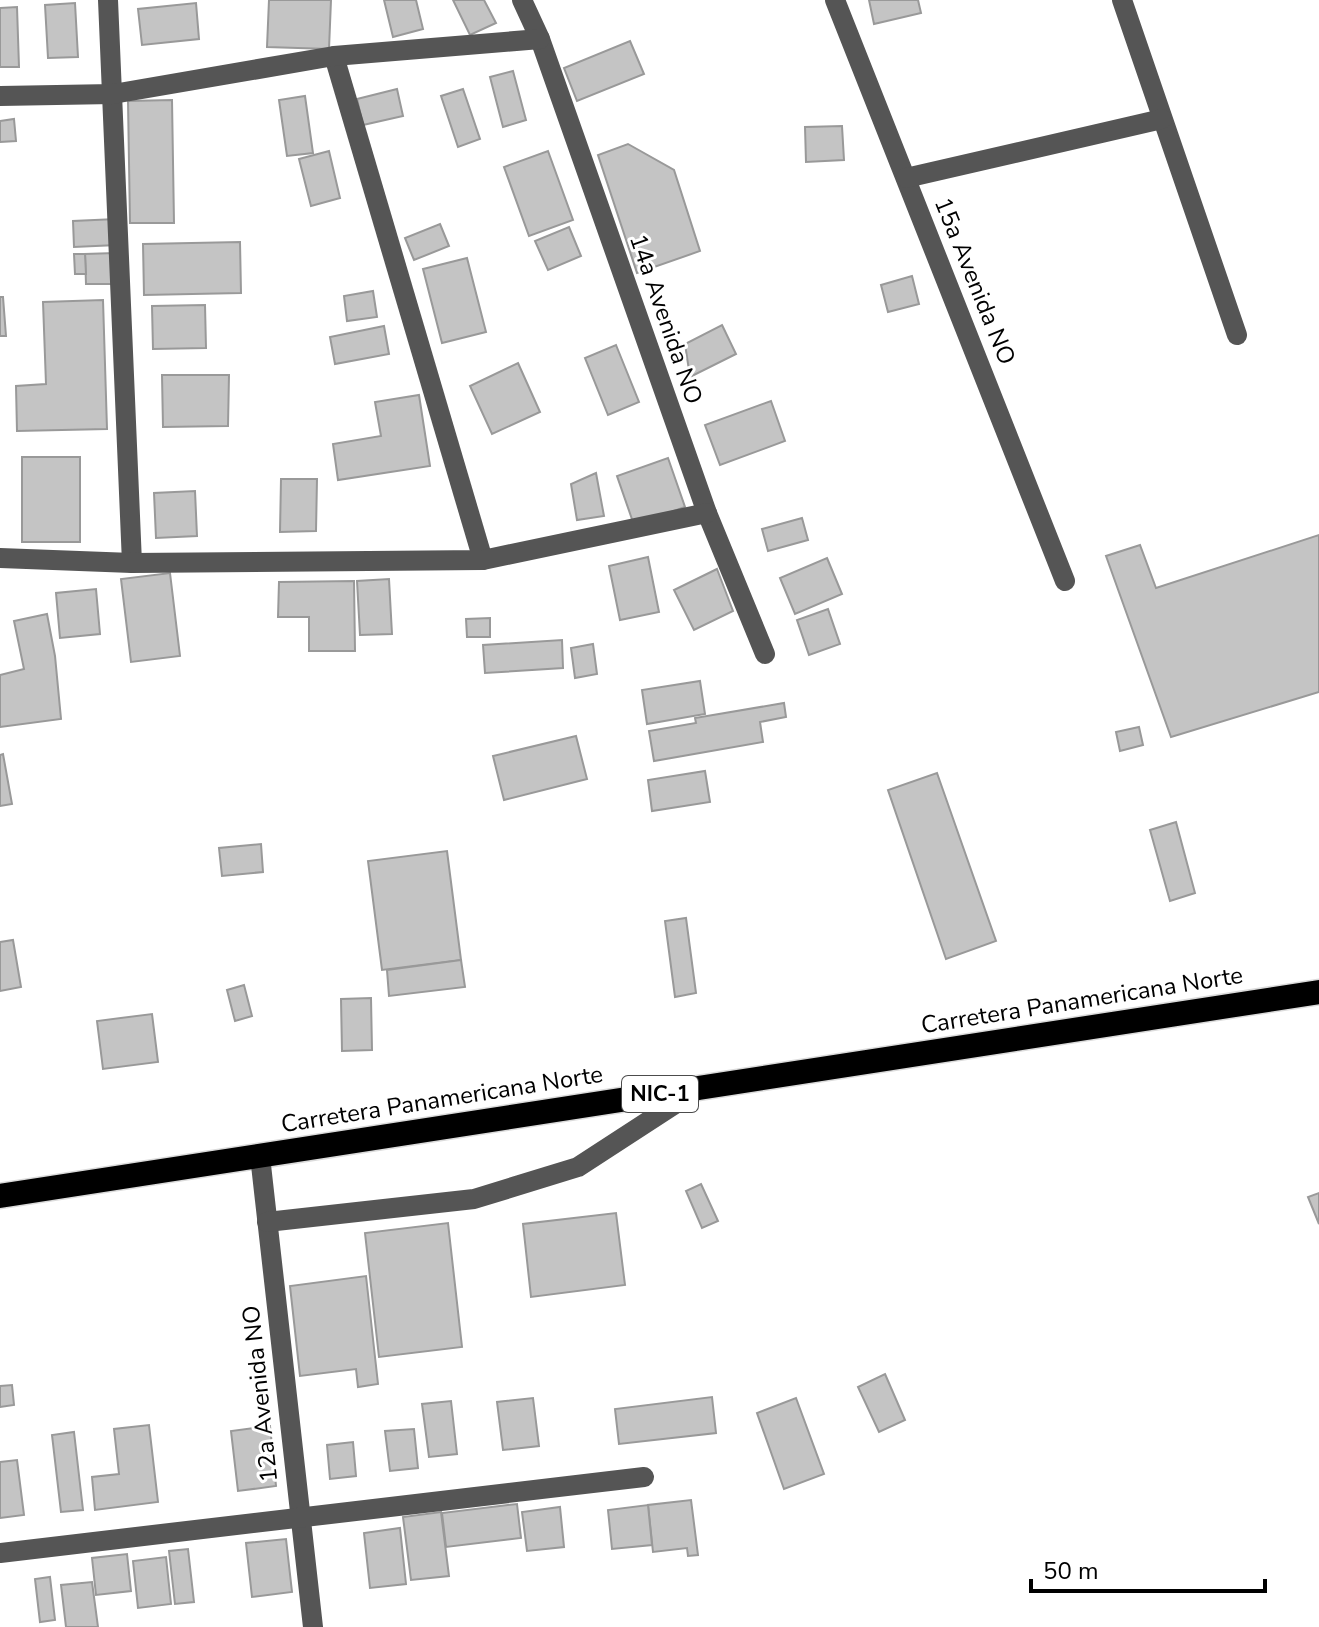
<svg xmlns="http://www.w3.org/2000/svg" width="1319" height="1627" font-family="'Nunito Sans',sans-serif">
  <rect width="100%" height="100%" fill="#fff"/>
  <!-- building -->
  <g fill="#c4c4c4" stroke="#999" stroke-width="2">
    <path d="M269 0H331L329 49 267 47Z"/>
    <path d="M384 0H416L423 29 393 37Z"/>
    <path d="M453 0H484L496 23 470 35Z"/>
    <path d="M869 0H918L921 13 874 24Z"/>
    <path d="M75 3 78 57 48 58 45 5Z"/>
    <path d="M196 3 199 39 142 45 138 9Z"/>
    <path d="M17 7 19 67H0V8Z"/>
    <path d="M630 41 644 74 577 101 564 68Z"/>
    <path d="M513 71 526 120 503 127 490 77Z"/>
    <path d="M397 89 403 116 363 125 357 99Z"/>
    <path d="M463 89 480 139 458 147 441 96Z"/>
    <path d="M305 96 313 153 287 156 279 100Z"/>
    <path d="M172 100 174 223H130L128 101Z"/>
    <path d="M14 119 16 141 0 142V121Z"/>
    <path d="M842 126 844 160 806 162 805 127Z"/>
    <path d="M628 144 674 170 700 251 637 273 598 155Z"/>
    <path d="M329 151 340 198 311 206 299 159Z"/>
    <path d="M548 151 573 220 529 236 504 167Z"/>
    <path d="M116 219 117 245 74 247 73 221Z"/>
    <path d="M440 224 449 246 414 260 405 238Z"/>
    <path d="M569 227 581 256 548 270 535 241Z"/>
    <path d="M240 242 241 293 144 295 143 244Z"/>
    <path d="M115 253 117 284H86L85 254Z"/>
    <path d="M74 254H85L86 274H75Z"/>
    <path d="M467 258 486 332 442 343 423 269Z"/>
    <path d="M912 276 919 304 888 312 881 285Z"/>
    <path d="M373 291 377 317 347 321 344 296Z"/>
    <path d="M0 297H3L6 336H0Z"/>
    <path d="M103 300 107 429 17 431 16 386 46 384 43 302Z"/>
    <path d="M205 305 206 348 153 349 152 306Z"/>
    <path d="M722 325 736 354 690 377 685 344Z"/>
    <path d="M384 326 389 354 335 364 330 337Z"/>
    <path d="M616 345 639 402 608 415 585 358Z"/>
    <path d="M518 363 540 412 492 434 470 386Z"/>
    <path d="M162 375H229L228 426 163 427Z"/>
    <path d="M419 395 430 466 338 480 333 444 381 436 375 402Z"/>
    <path d="M771 401 785 441 720 465 705 425Z"/>
    <rect x="22" y="457" width="58" height="85"/>
    <path d="M668 458 685 507 634 525 617 476Z"/>
    <path d="M596 473 604 516 577 520 571 484Z"/>
    <path d="M281 479H317L316 531 280 532Z"/>
    <path d="M195 491 197 536 156 538 154 493Z"/>
    <path d="M802 518 808 540 768 551 762 529Z"/>
    <path d="M1319 535V692L1171 737 1106 556 1140 545 1156 588Z"/>
    <path d="M648 557 659 612 620 620 609 566Z"/>
    <path d="M827 558 842 594 795 614 780 578Z"/>
    <path d="M717 569 733 611 694 630 674 590Z"/>
    <path d="M170 573 180 656 131 662 121 579Z"/>
    <path d="M389 579 392 634 360 635 357 581Z"/>
    <path d="M354 581 355 651H309V617H278L279 582Z"/>
    <path d="M96 589 100 634 60 638 56 593Z"/>
    <path d="M828 609 840 644 809 655 797 620Z"/>
    <path d="M47 614 55 656 61 719 0 727V675L24 669 14 621Z"/>
    <path d="M490 618V637H467L466 619Z"/>
    <path d="M562 640 563 668 485 673 483 645Z"/>
    <path d="M593 644 597 674 575 678 571 648Z"/>
    <path d="M700 681 705 714 647 724 642 690Z"/>
    <path d="M784 703 786 717 760 722 763 742 654 761 649 731 696 723 695 718Z"/>
    <path d="M1139 727 1143 745 1120 751 1116 732Z"/>
    <path d="M576 736 587 779 504 800 493 756Z"/>
    <path d="M3 754 12 804 0 806V755Z"/>
    <path d="M705 771 710 802 652 811 648 780Z"/>
    <path d="M937 773 996 941 946 959 888 790Z"/>
    <path d="M1176 822 1195 893 1170 901 1150 830Z"/>
    <path d="M261 844 263 872 222 876 219 848Z"/>
    <path d="M447 851 461 960 382 970 368 861Z"/>
    <path d="M686 918 696 993 675 997 665 921Z"/>
    <path d="M13 940 21 987 0 991V942Z"/>
    <path d="M461 960 465 987 389 996 387 970Z"/>
    <path d="M244 985 252 1016 235 1021 227 990Z"/>
    <path d="M371 998 372 1050 342 1051 341 999Z"/>
    <path d="M152 1014 158 1062 103 1069 97 1021Z"/>
    <path d="M701 1184 718 1221 702 1228 686 1191Z"/>
    <path d="M1319 1193V1224L1308 1197Z"/>
    <path d="M616 1213 625 1285 531 1297 523 1224Z"/>
    <path d="M448 1223 462 1347 379 1357 365 1233Z"/>
    <path d="M366 1276 378 1384 358 1387 356 1369 300 1376 290 1286Z"/>
    <path d="M885 1374 905 1420 879 1432 858 1387Z"/>
    <path d="M12 1385 14 1405 0 1407V1386Z"/>
    <path d="M712 1397 716 1433 619 1444 615 1409Z"/>
    <path d="M533 1398 539 1446 503 1450 497 1402Z"/>
    <path d="M796 1398 824 1474 784 1489 757 1413Z"/>
    <path d="M451 1401 457 1454 429 1457 422 1404Z"/>
    <path d="M149 1425 158 1502 95 1510 92 1477 119 1474 114 1429Z"/>
    <path d="M270 1426 276 1486 238 1491 231 1431Z"/>
    <path d="M414 1429 418 1468 390 1471 385 1431Z"/>
    <path d="M74 1432 83 1510 61 1512 52 1435Z"/>
    <path d="M353 1442 356 1476 330 1479 327 1445Z"/>
    <path d="M17 1460 24 1515 0 1518V1462Z"/>
    <path d="M691 1500 698 1555 688 1556 687 1548 653 1552 648 1505Z"/>
    <path d="M517 1504 521 1538 446 1547 442 1513Z"/>
    <path d="M648 1505 652 1545 612 1549 608 1510Z"/>
    <path d="M560 1507 564 1547 527 1551 522 1512Z"/>
    <path d="M441 1512 449 1576 411 1580 403 1517Z"/>
    <path d="M400 1528 406 1584 370 1588 364 1533Z"/>
    <path d="M286 1539 292 1592 252 1597 246 1543Z"/>
    <path d="M188 1549 194 1602 175 1604 169 1551Z"/>
    <path d="M127 1554 131 1591 96 1595 92 1558Z"/>
    <path d="M166 1557 171 1604 138 1608 133 1561Z"/>
    <path d="M50 1577 55 1620 40 1622 35 1579Z"/>
    <path d="M92 1582 98 1627H66L61 1585Z"/>
  </g>
  <g fill="none" stroke-linecap="round" stroke-linejoin="round">
    <defs>
      <path id="highway" d="M0 1196 1319 992"/>
    </defs>
    <!-- highway casing -->
    <use href="#highway" stroke="#dbdbdb" stroke-width="27"/>
    <!-- minor -->
    <g stroke="#555" stroke-width="20">
      <path d="M108 0 132 563"/>
      <path d="M522 0 540 39 707 513 765 654"/>
      <path d="M835 0 1065 581"/>
      <path d="M1122 0 1237 335"/>
      <path d="M334 56 483 560"/>
      <path d="M0 96 113 94 334 56 540 39"/>
      <path d="M906 178 1162 119"/>
      <path d="M0 558 132 563 483 560 707 513"/>
      <path d="M260 1156 313 1627"/>
      <path d="M267 1222 474 1199 578 1167 698 1089"/>
      <path d="M0 1553 644 1477"/>
    </g>
    <!-- highway -->
    <use href="#highway" stroke="#000" stroke-width="24"/>
  </g>
  <g text-anchor="middle" dominant-baseline="central" stroke-width="6" stroke-linejoin="round" paint-order="stroke">
    <!-- shield labels -->
    <rect fill="#fff" stroke="#4c4c4c" stroke-width="2" x="622" y="1076" width="76" height="36" rx="6"/>
    <g font-size="22" font-weight="bold" fill="#000">
      <text x="660" y="1094">NIC-1</text>
    </g>
    <!-- street labels -->
    <g font-size="24" fill="#000" stroke="#fff">
      <text transform="translate(975 281) rotate(68)">15a Avenida NO</text>
      <text transform="translate(666 319) rotate(71)">14a Avenida NO</text>
      <text transform="translate(1082 1000) rotate(-9)">Carretera Panamericana Norte</text>
      <text transform="translate(442 1099) rotate(-9)">Carretera Panamericana Norte</text>
      <text transform="translate(260 1394) rotate(-96)">12a Avenida NO</text>
    </g>
  </g>
  <!-- scale -->
  <path d="M1031 1579v12h234v-12" fill="none" stroke="#000000" stroke-width="4"/>
  <text x="1043" y="1579" font-size="24" fill="#000000" stroke="#ffffff" stroke-width="6" paint-order="stroke">50 m</text>
</svg>
